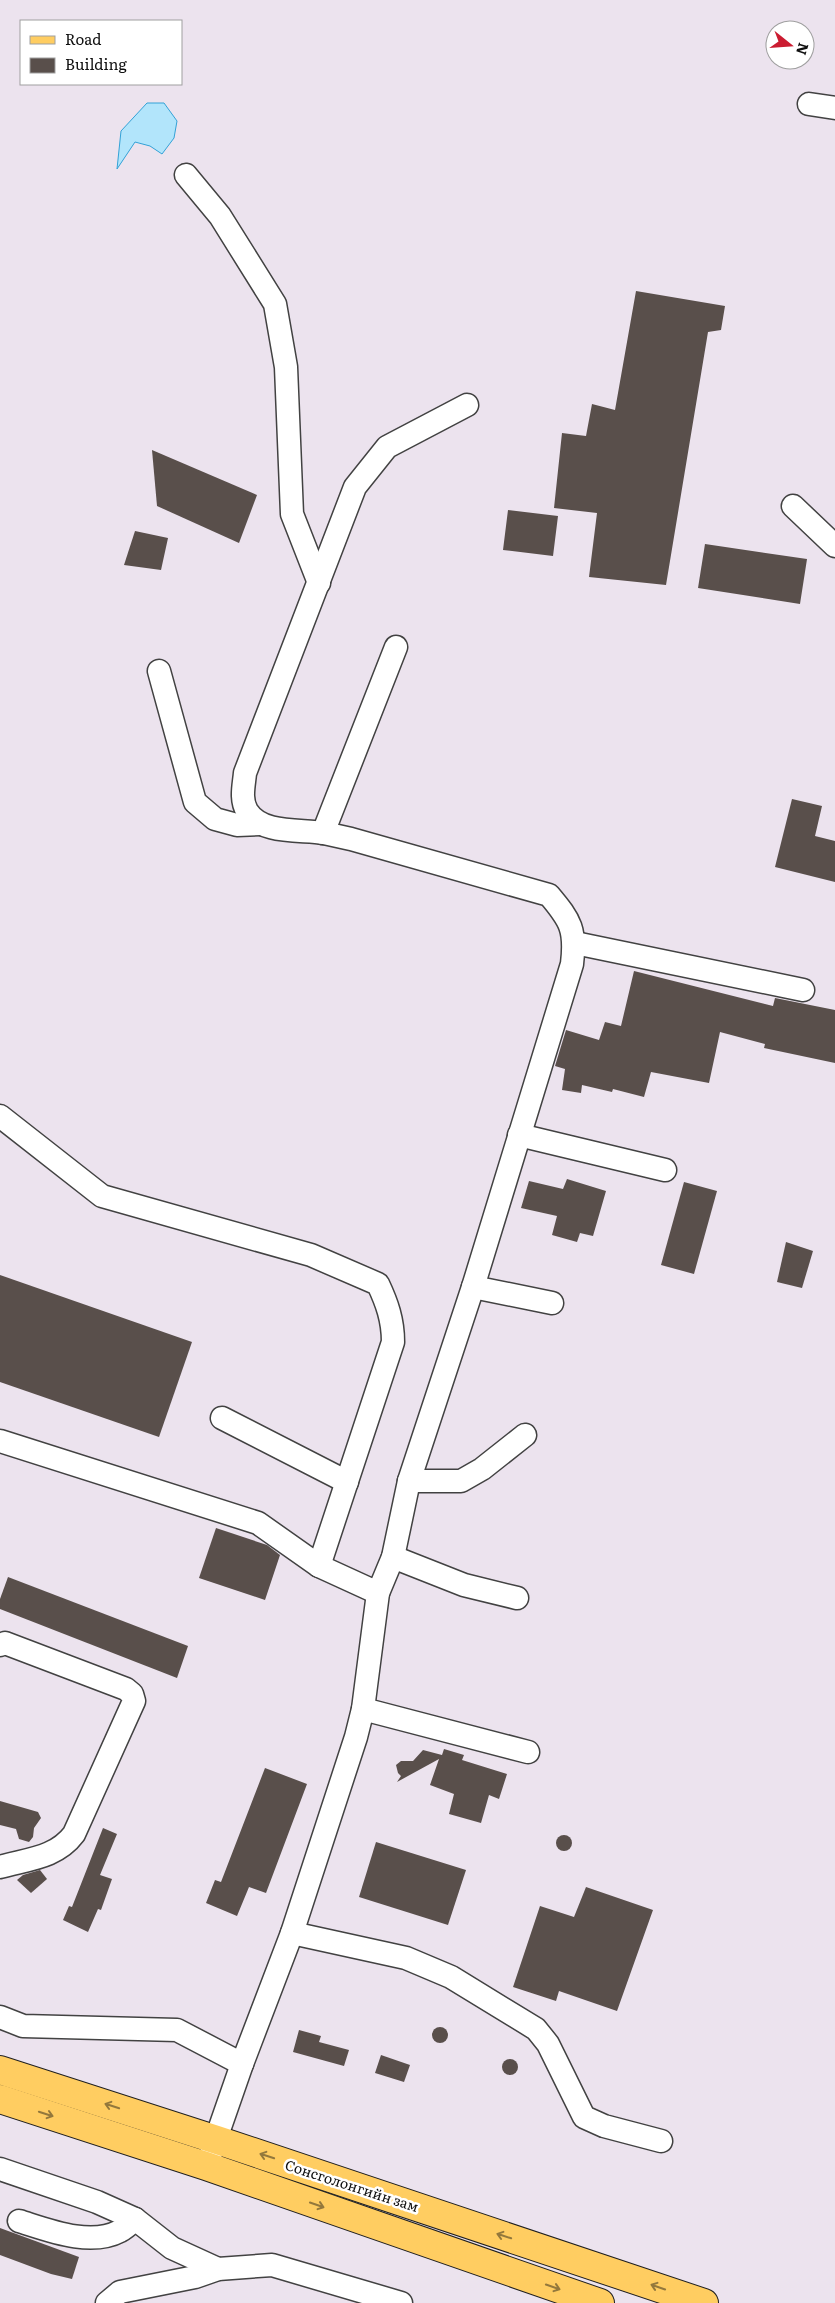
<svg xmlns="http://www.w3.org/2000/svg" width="835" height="2303" font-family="Literata,serif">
  <rect width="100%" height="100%" fill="#fffbf1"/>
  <!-- industrial -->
  <path fill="#ece3ee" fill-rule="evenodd" d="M0 0H835V2303H0ZM21 21H181V84H21ZM775 30H805V60H775Z"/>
  <!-- water -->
  <path fill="#b2e5fb" stroke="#33a2d7" d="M147 103H164L177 121 174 138 162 154 150 146 135 142 117 169 121 131Z"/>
  <!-- building -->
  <g fill="#594f4b">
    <path d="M636 291 725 306 721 330 708 332 666 585 589 577 597 513 554 508 562 433 586 436 592 404 615 410Z"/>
    <path d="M152 450 257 495 239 543 157 506Z"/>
    <path d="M508 510 558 516 553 556 503 550Z"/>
    <path d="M135 531 168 538 161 570 124 565Z"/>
    <path d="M705 544 807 559 800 604 698 588Z"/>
    <path d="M792 799 822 806 815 836 835 841V882L775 867Z"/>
    <path d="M634 971 773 1006 775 998 835 1010V1063L764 1048 765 1044 720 1032 709 1083 651 1072 644 1097 613 1089 612 1092 582 1085 581 1093 562 1090 565 1069 555 1066 566 1030 599 1040 605 1022 621 1026Z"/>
    <path d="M567 1179 606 1191 593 1236 580 1233 577 1242 552 1235 557 1216 521 1208 529 1181 563 1189Z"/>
    <path d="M684 1182 717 1191 694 1274 661 1265Z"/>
    <path d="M786 1242 813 1251 802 1288 777 1282Z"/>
    <path d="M0 1275 192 1342 159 1437 0 1382Z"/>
    <path d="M216 1528 267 1545 280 1555 265 1600 199 1578Z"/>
    <path d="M8 1577 188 1646 177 1678 0 1609V1599Z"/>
    <path d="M444 1749 464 1755 462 1760 507 1774 499 1799 489 1795 481 1823 449 1814 454 1794 430 1785 439 1759 397 1782 401 1776 398 1773 396 1765 401 1761H413L423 1750 442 1755Z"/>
    <path d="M265 1768 307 1784 266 1893 249 1887 237 1916 206 1903 215 1880 221 1882Z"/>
    <path d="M0 1801 38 1812 41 1818 34 1828 33 1837 29 1842 19 1839 16 1829 0 1825Z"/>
    <path d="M103 1828 117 1834 100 1875 112 1879 101 1910 98 1909 88 1932 63 1920 69 1906 72 1907Z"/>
    <circle cx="564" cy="1843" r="8"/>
    <path d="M376 1842 466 1870 448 1925 359 1897Z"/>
    <path d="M40 1870 47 1879 31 1893 17 1880 23 1875Z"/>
    <path d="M586 1887 653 1910 617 2011 559 1991 556 2001 513 1987 540 1906 574 1917Z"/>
    <circle cx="440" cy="2035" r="8"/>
    <path d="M299 2030 321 2036 319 2042 349 2050 344 2066 293 2052Z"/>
    <path d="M381 2055 410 2065 404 2082 375 2073Z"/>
    <circle cx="510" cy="2067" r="8"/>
    <path d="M0 2228 79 2257 72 2279 51 2274 0 2255Z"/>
  </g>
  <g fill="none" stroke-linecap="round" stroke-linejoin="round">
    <defs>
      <g id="minor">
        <path d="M809 104 835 108"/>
        <path d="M186 175 220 216 275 304 286 367 292 514 319 583"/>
        <path d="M793 506 835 546"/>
        <path d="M159 671 195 802 215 819 237 825 260 824"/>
        <path d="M323 833 396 647"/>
        <path d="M575 943 803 990"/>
        <path d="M0 1116 102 1196 311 1255 378 1284C387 1303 393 1320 393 1342L319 1566"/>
        <path d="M519 1135 665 1170"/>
        <path d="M473 1287 552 1303"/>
        <path d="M222 1418 347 1482"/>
        <path d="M0 1441 258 1523 319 1566 378 1593"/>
        <path d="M409 1481H461L482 1469 525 1435"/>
        <path d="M393 1557 464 1585 517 1598"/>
        <path d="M0 1645 5 1643 126 1689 132 1694 134 1701 74 1834C56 1858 28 1859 0 1867"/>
        <path d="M363 1709 528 1752"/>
        <path d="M292 1933 406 1958 451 1977 536 2029 548 2044 584 2117 604 2126 661 2141"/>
        <path d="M0 2017 23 2026 177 2030 242 2064"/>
        <path d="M210 2156 242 2064 292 1933 356 1737 363 1709 378 1593 393 1557 409 1481 473 1287 572 964C576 930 571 921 549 895L351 839C342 837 333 835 324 833 301 829 262 835 247 811 240 799 244 785 245 773L355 487 387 447 467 405"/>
        <path d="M0 2169 97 2202 135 2219 172 2248 218 2269"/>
        <path d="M19 2221C48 2230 90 2247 120 2231 126 2228 131 2223 135 2219"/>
        <path d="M107 2303 120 2292 195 2277 218 2269 272 2265 401 2303"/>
      </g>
      <g id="major">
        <path d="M0 2070 217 2140 704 2303"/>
        <path d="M0 2099 206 2166 600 2303"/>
      </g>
    </defs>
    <!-- minor casing -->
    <use href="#minor" stroke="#424242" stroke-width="25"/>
    <!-- major casing -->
    <use href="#major" stroke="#202020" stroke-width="30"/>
    <!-- minor -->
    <use href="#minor" stroke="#fff" stroke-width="22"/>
    <!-- major -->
    <use href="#major" stroke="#ffcd61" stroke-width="28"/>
  </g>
  <!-- one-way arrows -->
  <defs><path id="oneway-shaft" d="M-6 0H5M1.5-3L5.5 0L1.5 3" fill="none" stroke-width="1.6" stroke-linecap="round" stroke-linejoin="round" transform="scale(1.25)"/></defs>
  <g stroke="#93783c">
    <use href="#oneway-shaft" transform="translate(112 2106) rotate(-162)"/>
    <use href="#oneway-shaft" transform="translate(46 2114) rotate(18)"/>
    <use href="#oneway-shaft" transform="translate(267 2156) rotate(-162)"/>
    <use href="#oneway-shaft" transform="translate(317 2205) rotate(19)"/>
    <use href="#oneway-shaft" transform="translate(504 2236) rotate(-162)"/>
    <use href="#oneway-shaft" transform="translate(553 2287) rotate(19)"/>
    <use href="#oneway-shaft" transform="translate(658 2287) rotate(-161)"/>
  </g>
  <g text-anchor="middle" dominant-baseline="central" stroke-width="5" stroke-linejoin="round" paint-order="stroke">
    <!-- street labels -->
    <g font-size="14" fill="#0f0f0f" stroke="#fff">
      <text transform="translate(352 2185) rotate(18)">Сонсголонгийн зам</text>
    </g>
  </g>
  <!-- legend -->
  <rect x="20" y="20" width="162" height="65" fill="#ffffff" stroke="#9f9f9f"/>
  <rect x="30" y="36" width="25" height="8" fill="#ffcd61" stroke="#9f9f9f"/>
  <text x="65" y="45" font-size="15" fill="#0f0f0f">Road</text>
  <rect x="30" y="58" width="25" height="15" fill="#594f4b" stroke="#9f9f9f"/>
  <text x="65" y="70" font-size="15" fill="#0f0f0f">Building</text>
  <!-- north arrow -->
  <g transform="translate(790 45) rotate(107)"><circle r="24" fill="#ffffff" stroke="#9f9f9f"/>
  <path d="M0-4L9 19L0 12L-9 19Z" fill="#cb1c31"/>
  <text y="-8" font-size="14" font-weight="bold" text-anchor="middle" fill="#0f0f0f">N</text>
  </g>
</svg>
